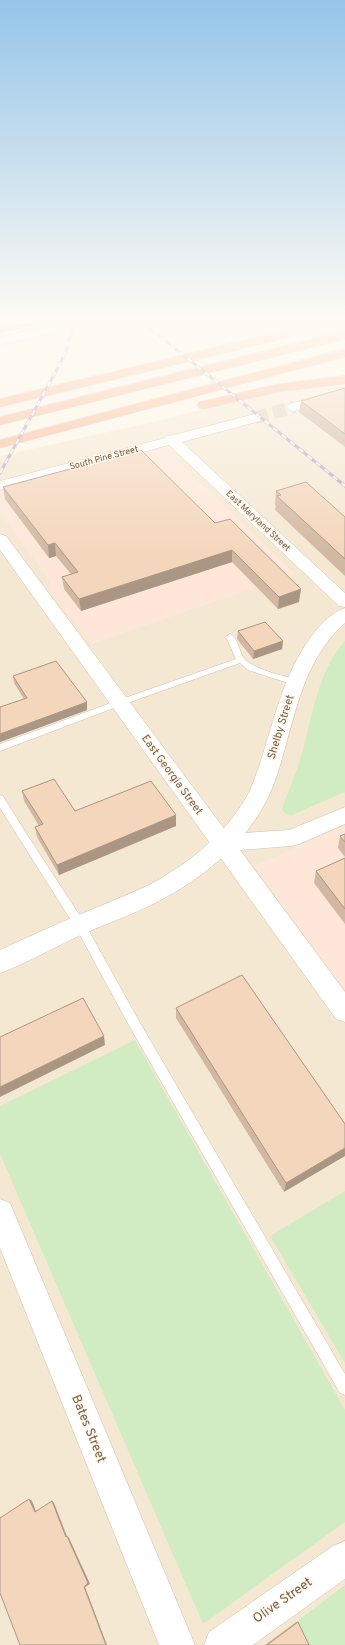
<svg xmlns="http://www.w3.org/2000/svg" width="345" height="1645" font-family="Overpass,sans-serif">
  <rect width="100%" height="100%" fill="#fdf6e6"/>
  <!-- residential -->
  <path fill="#f5e8d3" d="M330 387H345V1645H0V456L153 422 278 391Z"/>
  <!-- commercial -->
  <g fill="#fee7d9">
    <path d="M330 387H345V447L273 392Z"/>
    <path d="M162 446 295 574 91 644 52 592 49 580 0 512V490Z"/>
    <path d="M345 826V989L254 866Z"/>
  </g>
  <!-- green -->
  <g fill="#d1ecc3">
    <path d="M345 641V792L292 815 286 814 282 809 283 806C289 789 296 773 301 757 313 716 316 674 345 641Z"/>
    <path d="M135 1040 345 1410V1522L203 1624 0 1154V1106Z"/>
    <path d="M345 1191V1363L270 1236Z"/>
    <path d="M345 1585V1645H307L296 1622Z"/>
  </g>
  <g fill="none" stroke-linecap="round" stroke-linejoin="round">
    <!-- street-tunnel -->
    <path stroke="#dcd0bf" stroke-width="13" stroke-dasharray="13 6" stroke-linecap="butt" d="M255 418 294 407"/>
    <defs>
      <g id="lane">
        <path d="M230 634C238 637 239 652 244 658 253 670 283 675 297 680L298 682 297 684H291L248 670 240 663 122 705 0 751V744L116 701 236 659 226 637Z"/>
        <path d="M0 795 3 796 24 830 84 922 139 1021 345 1374V1395L340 1393 131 1029 76 928 0 808Z"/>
      </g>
      <g id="street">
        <path d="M59 324H81L79 327 0 345V337Z"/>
        <path d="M328 394 333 395 335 398 333 401 294 411 289 410 287 407 289 404Z"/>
        <path d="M255 414 260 415 262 418 260 421 182 442 345 593V607L339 606 169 445 0 490V481L165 438 166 436 174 435Z"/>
        <path d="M0 534 6 536 228 834 289 830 345 807V824L299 844 291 846 240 850 345 992V1022L336 1019 0 550Z"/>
        <path d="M0 1199 10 1203 195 1645H159L0 1248Z"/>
        <path d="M345 1541V1579L253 1645H204L209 1632 333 1546Z"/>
      </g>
      <path id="secondary" d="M345 608V623C299 663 294 727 275 781 257 831 214 871 168 896 142 911 113 921 85 933 57 946 29 962 0 973V950C27 938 53 925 81 914 104 904 128 895 151 884 190 863 232 829 251 788 273 734 279 674 318 628 325 620 335 611 345 608Z"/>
      <g id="highway">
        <path d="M283 331 287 332 289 335 287 338 0 407V399Z"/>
        <path d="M345 331V339L0 425V417Z"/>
        <path d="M345 349V357L0 448V440Z"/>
        <path d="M345 376V384L278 392 204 409 199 408 197 405 199 402 278 384Z"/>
      </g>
    </defs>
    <!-- lane casing -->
    <use href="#lane" stroke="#d0beab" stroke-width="1"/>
    <!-- street casing -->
    <use href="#street" stroke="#d0beab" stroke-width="1"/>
    <!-- secondary casing -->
    <use href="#secondary" stroke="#d3bfa8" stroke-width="1"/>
    <!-- highway casing -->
    <use href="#highway" stroke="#dcd5d0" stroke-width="1"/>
    <!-- lane -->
    <use href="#lane" fill="#fff" fill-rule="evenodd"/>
    <!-- street -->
    <use href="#street" fill="#fff" fill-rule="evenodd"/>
    <!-- secondary -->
    <use href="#secondary" fill="#fff" fill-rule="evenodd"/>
    <!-- highway -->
    <use href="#highway" fill="#faba9a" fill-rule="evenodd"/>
    <defs>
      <g id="rail-far1">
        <path d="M145 324 344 485"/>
        <path d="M0 473 60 364 67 349 73 324"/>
      </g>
      <path id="rail" d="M343 484 345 486"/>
    </defs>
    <!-- rail-far1 casing -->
    <use href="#rail-far1" stroke="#b9a3c8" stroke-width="3"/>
    <!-- rail casing -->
    <use href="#rail" stroke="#b9a3c8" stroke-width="3.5"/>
    <!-- rail-far1 -->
    <use href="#rail-far1" stroke="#fff9ed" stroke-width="2" stroke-dasharray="5.5" stroke-linecap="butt"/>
    <!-- rail -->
    <use href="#rail" stroke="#fff9ed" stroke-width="2.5" stroke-dasharray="7" stroke-linecap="butt"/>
  </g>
  <!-- wall -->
  <g fill="#d2b8a2">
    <path d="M345 388V447L299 412 301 401Z"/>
    <path d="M3 487 215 523 299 602 278 609 232 562 81 611 64 589 62 577 71 574 56 556 49 558 5 499Z"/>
    <path d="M276 491 345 517V576L275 510 276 506 275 505Z"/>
    <path d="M238 631 283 641 282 649 253 659 237 639Z"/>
    <path d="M13 676 87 702V710L0 742V707L24 699 14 683Z"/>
    <path d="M22 791 75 811 176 815V826L59 875 37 837 35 827 39 826 24 801Z"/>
    <path d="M345 834V857L338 848 340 836Z"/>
    <path d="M345 858V924L314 883 316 871Z"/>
    <path d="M176 1008 345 1124 284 1192 176 1018Z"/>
    <path d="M296 1622H298L309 1645H265Z"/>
  </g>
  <!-- shaded-wall -->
  <g fill="#ab9684">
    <path d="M0 324H33V325L0 333Z"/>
    <path d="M55 543 56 556 49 558 48 545Z"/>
    <path d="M232 550V562L81 611 79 599Z"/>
    <path d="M301 589 299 602 278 609 279 597Z"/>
    <path d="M283 641 282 649 253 659 254 651Z"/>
    <path d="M87 702V710L0 742V734Z"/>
    <path d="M176 815V826L59 875 57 865Z"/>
    <path d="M104 1036 105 1045 0 1097V1087Z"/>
    <path d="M345 1148V1156L284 1192 286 1183Z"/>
    <path d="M29 1499 32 1501 37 1514 35 1512Z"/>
    <path d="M52 1501 54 1503 68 1539 66 1537Z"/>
    <path d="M67 1536 69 1538 90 1584 85 1587 107 1645H106L84 1587Z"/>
  </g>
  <!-- building -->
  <g fill="#f4d6bc" stroke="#ab9684">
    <path d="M345 388V434L301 401Z"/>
    <path d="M141 450 215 523 230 519 301 589 279 597 232 550 79 599 62 577 78 572 55 543 48 545 3 487Z"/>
    <path d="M306 482 345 517V559L277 496 281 495 276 491Z"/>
    <path d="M265 622 283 641 254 651 238 631Z"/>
    <path d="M56 661 87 702 0 734V707L27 698 13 676Z"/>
    <path d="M54 779 75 811 151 781 176 815 57 865 35 827 43 824 22 791Z"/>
    <path d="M345 834V842L340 836Z"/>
    <path d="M345 858V909L316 871Z"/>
    <path d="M242 975 345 1124V1148L286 1183 176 1008Z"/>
    <path d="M83 998 104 1036 0 1087V1037Z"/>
    <path d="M29 1499 35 1512 52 1501 66 1537 67 1536 88 1583 84 1587 106 1645H20L0 1593V1518Z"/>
    <path d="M298 1622 309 1645H267Z"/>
  </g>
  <!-- sky -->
  <linearGradient id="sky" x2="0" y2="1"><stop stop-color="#95c5e8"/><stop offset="0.58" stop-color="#fefbf4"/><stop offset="1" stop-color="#fefbf4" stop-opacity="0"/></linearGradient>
  <rect width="345" height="554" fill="url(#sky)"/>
  <g text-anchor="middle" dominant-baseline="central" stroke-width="3" stroke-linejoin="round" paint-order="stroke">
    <!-- far-street labels -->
    <g font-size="9" fill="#785d49" stroke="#fff9ed">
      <text transform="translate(104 458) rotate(-15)">South Pine Street</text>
      <text transform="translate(258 521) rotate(43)">East Maryland Street</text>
    </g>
    <!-- street labels -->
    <g font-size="11" fill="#785d49" stroke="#fff9ed">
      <text transform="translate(281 727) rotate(-73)">Shelby Street</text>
      <text transform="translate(172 775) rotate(54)">East Georgia Street</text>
    </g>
    <!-- near-street labels -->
    <g font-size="13" fill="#785d49" stroke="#fff9ed">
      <text transform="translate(88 1429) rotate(68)">Bates Street</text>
      <text transform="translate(283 1601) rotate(-35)">Olive Street</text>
    </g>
  </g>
</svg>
